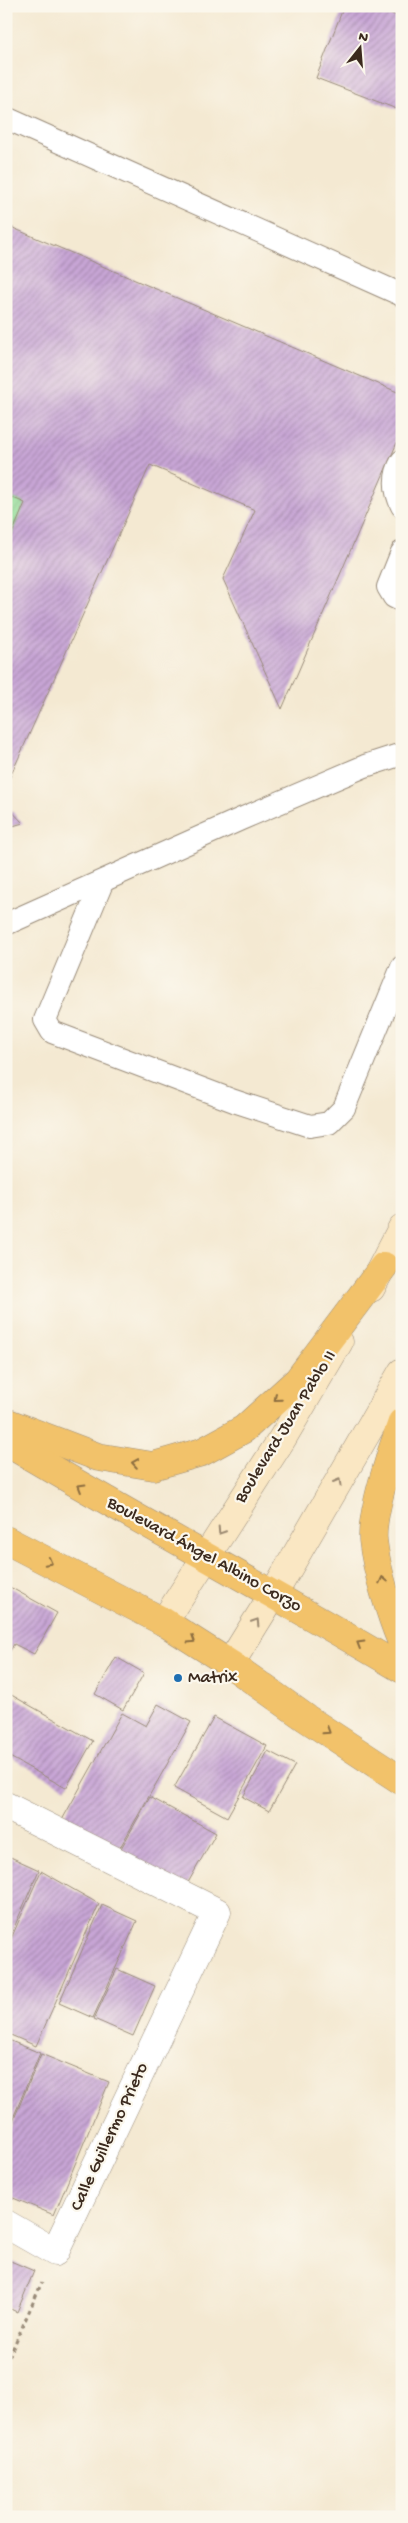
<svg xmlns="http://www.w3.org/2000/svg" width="408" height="2523" font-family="'Gochi Hand',sans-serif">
  <defs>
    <pattern id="garden-furrows" width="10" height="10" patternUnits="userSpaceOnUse" patternTransform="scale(1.25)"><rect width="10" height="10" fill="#93dd99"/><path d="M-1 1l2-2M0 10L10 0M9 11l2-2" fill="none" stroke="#80be83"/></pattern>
    <pattern id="building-hatch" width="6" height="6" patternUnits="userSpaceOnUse" patternTransform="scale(1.25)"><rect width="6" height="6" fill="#c8a6d6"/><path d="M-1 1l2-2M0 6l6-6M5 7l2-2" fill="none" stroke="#a487ad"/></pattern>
  </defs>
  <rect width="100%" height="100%" fill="#fbf7ec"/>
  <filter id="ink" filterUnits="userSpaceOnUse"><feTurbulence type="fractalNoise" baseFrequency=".02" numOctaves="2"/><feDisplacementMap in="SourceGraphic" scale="10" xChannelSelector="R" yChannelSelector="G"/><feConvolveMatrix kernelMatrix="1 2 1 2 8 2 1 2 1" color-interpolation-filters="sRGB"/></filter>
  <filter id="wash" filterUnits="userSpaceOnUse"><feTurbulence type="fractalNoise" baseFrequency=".0096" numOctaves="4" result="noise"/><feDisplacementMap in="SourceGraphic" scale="20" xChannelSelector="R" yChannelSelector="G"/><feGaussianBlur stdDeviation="1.12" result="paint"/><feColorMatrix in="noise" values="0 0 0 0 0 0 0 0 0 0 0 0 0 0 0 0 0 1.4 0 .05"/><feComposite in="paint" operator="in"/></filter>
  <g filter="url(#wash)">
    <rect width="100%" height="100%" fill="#f4e9d2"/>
    <!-- garden -->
    <path fill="url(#garden-furrows)" stroke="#67845c" d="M6 495 25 503 6 548Z"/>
    <g id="blocks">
      <!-- building -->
      <g fill="url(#building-hatch)">
        <path d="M344 6H372L402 18V111L316 78Z"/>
        <path d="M6 225 402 394V431L282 709 223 579 255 510 150 465 6 786V548L25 503 6 495Z"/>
        <path d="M6 805 23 823 6 828Z"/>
        <path d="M6 1585 57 1613 34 1654 14 1644 6 1658Z"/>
        <path d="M116 1657 144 1673 123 1710 95 1694Z"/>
        <path d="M6 1692 93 1741 66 1788 6 1755Z"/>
        <path d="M158 1704 191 1722 118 1851 62 1820 122 1713 146 1726Z"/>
        <path d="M214 1717 267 1746 227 1817 174 1788Z"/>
        <path d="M268 1751 295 1765 269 1811 243 1797Z"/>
        <path d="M150 1797 216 1833 185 1888 119 1852Z"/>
        <path d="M6 1855 39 1870 6 1946Z"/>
        <path d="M41 1871 99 1904 36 2046 6 2033V1950Z"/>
        <path d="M102 1905 137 1921 93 2018 59 2003Z"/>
        <path d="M117 1969 155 1986 133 2036 94 2019Z"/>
        <path d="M6 2039 40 2053 6 2135Z"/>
        <path d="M41 2054 109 2082 54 2215 6 2195V2138Z"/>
        <path d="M6 2259 34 2271 17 2312 6 2307Z"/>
      </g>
    </g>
  </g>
  <g filter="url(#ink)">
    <use href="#blocks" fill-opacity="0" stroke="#988a78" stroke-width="1"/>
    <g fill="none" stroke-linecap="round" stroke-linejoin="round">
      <defs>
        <g id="lane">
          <path d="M6 118 402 295"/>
          <path d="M402 461C393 476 394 490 402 506"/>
          <path d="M402 552 388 587 394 597 402 601"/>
          <path d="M102 883 45 1020 52 1032 234 1101 310 1126 329 1123 344 1108 402 967"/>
          <path d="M6 924 241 819 365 766 402 754"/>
        </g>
        <path id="street" d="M6 1806 217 1912 55 2252 6 2224"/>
        <g id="secondary">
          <path d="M371 1288 402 1228"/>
          <path d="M164 1622 282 1439 339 1342"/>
          <path d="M230 1664 274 1593 402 1372"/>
        </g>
        <g id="primary">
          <path d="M6 1422 98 1457 153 1466 202 1452 244 1429 298 1380 384 1266"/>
          <path d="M402 1422C392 1449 371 1513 373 1540 376 1570 391 1616 402 1643"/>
          <path d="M6 1442C137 1520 271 1591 402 1669"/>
          <path d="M6 1540 164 1622 230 1664 306 1718 402 1781"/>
        </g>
      </defs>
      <!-- lane casing -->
      <use href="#lane" stroke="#988a78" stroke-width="24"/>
      <!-- street casing -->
      <use href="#street" stroke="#988a78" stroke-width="29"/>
      <!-- secondary casing -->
      <use href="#secondary" stroke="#988a78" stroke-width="29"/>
      <!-- primary casing -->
      <use href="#primary" stroke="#988a78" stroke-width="29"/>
      <!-- path -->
      <path stroke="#988a78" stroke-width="3" stroke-dasharray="4 4" stroke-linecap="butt" d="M6 2364 42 2282"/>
      <!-- lane -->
      <use href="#lane" stroke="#fff" stroke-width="22"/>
      <!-- street -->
      <use href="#street" stroke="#fff" stroke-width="28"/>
      <!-- secondary -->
      <use href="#secondary" stroke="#fae7c3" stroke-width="28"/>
      <!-- primary -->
      <use href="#primary" stroke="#f2c26a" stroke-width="28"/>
    </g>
    <!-- one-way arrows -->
    <defs><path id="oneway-chevron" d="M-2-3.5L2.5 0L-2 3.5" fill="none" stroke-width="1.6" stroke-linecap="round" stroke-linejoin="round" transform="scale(1.25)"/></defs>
    <g stroke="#8d6e40">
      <use href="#oneway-chevron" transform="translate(277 1398) rotate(139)"/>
      <use href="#oneway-chevron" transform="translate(135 1463) rotate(-171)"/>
      <use href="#oneway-chevron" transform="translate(81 1487) rotate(-149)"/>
      <use href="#oneway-chevron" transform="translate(49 1562) rotate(28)"/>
      <use href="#oneway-chevron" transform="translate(383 1580) rotate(-103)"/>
      <use href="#oneway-chevron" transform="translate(192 1640) rotate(32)"/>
      <use href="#oneway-chevron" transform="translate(360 1644) rotate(-149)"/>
      <use href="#oneway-chevron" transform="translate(327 1731) rotate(33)"/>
    </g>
    <g stroke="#9a8870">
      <use href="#oneway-chevron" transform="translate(338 1482) rotate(-60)"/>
      <use href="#oneway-chevron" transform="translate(221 1531) rotate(123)"/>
      <use href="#oneway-chevron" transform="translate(256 1622) rotate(-58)"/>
    </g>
  </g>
  <!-- markers -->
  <circle fill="#1f6fb2" stroke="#fbf7ec" stroke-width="2" cx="178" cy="1678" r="5"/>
  <g text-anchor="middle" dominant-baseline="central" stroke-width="4.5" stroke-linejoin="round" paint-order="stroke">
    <!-- street labels -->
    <g font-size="18" fill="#3b2a1e" stroke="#fbf7ec">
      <text transform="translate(286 1427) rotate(-58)">Boulevard Juan Pablo II</text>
      <text transform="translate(204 1555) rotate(29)">Boulevard Ángel Albino Corzo</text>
      <text transform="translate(110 2137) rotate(-65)">Calle Guillermo Prieto</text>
    </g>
    <!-- poi labels -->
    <g font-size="18" fill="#3b2a1e" stroke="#fbf7ec" text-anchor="start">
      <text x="188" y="1678">Matrix</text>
    </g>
  </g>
  <!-- margin -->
  <rect width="408" height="2523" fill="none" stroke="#fbf7ec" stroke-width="25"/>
  <!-- north arrow -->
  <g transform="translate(360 48) rotate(17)" stroke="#fbf7ec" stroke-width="4" paint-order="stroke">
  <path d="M0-4L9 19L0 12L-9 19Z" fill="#3b2a1e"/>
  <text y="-8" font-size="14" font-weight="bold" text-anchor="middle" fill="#3b2a1e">N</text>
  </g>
</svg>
